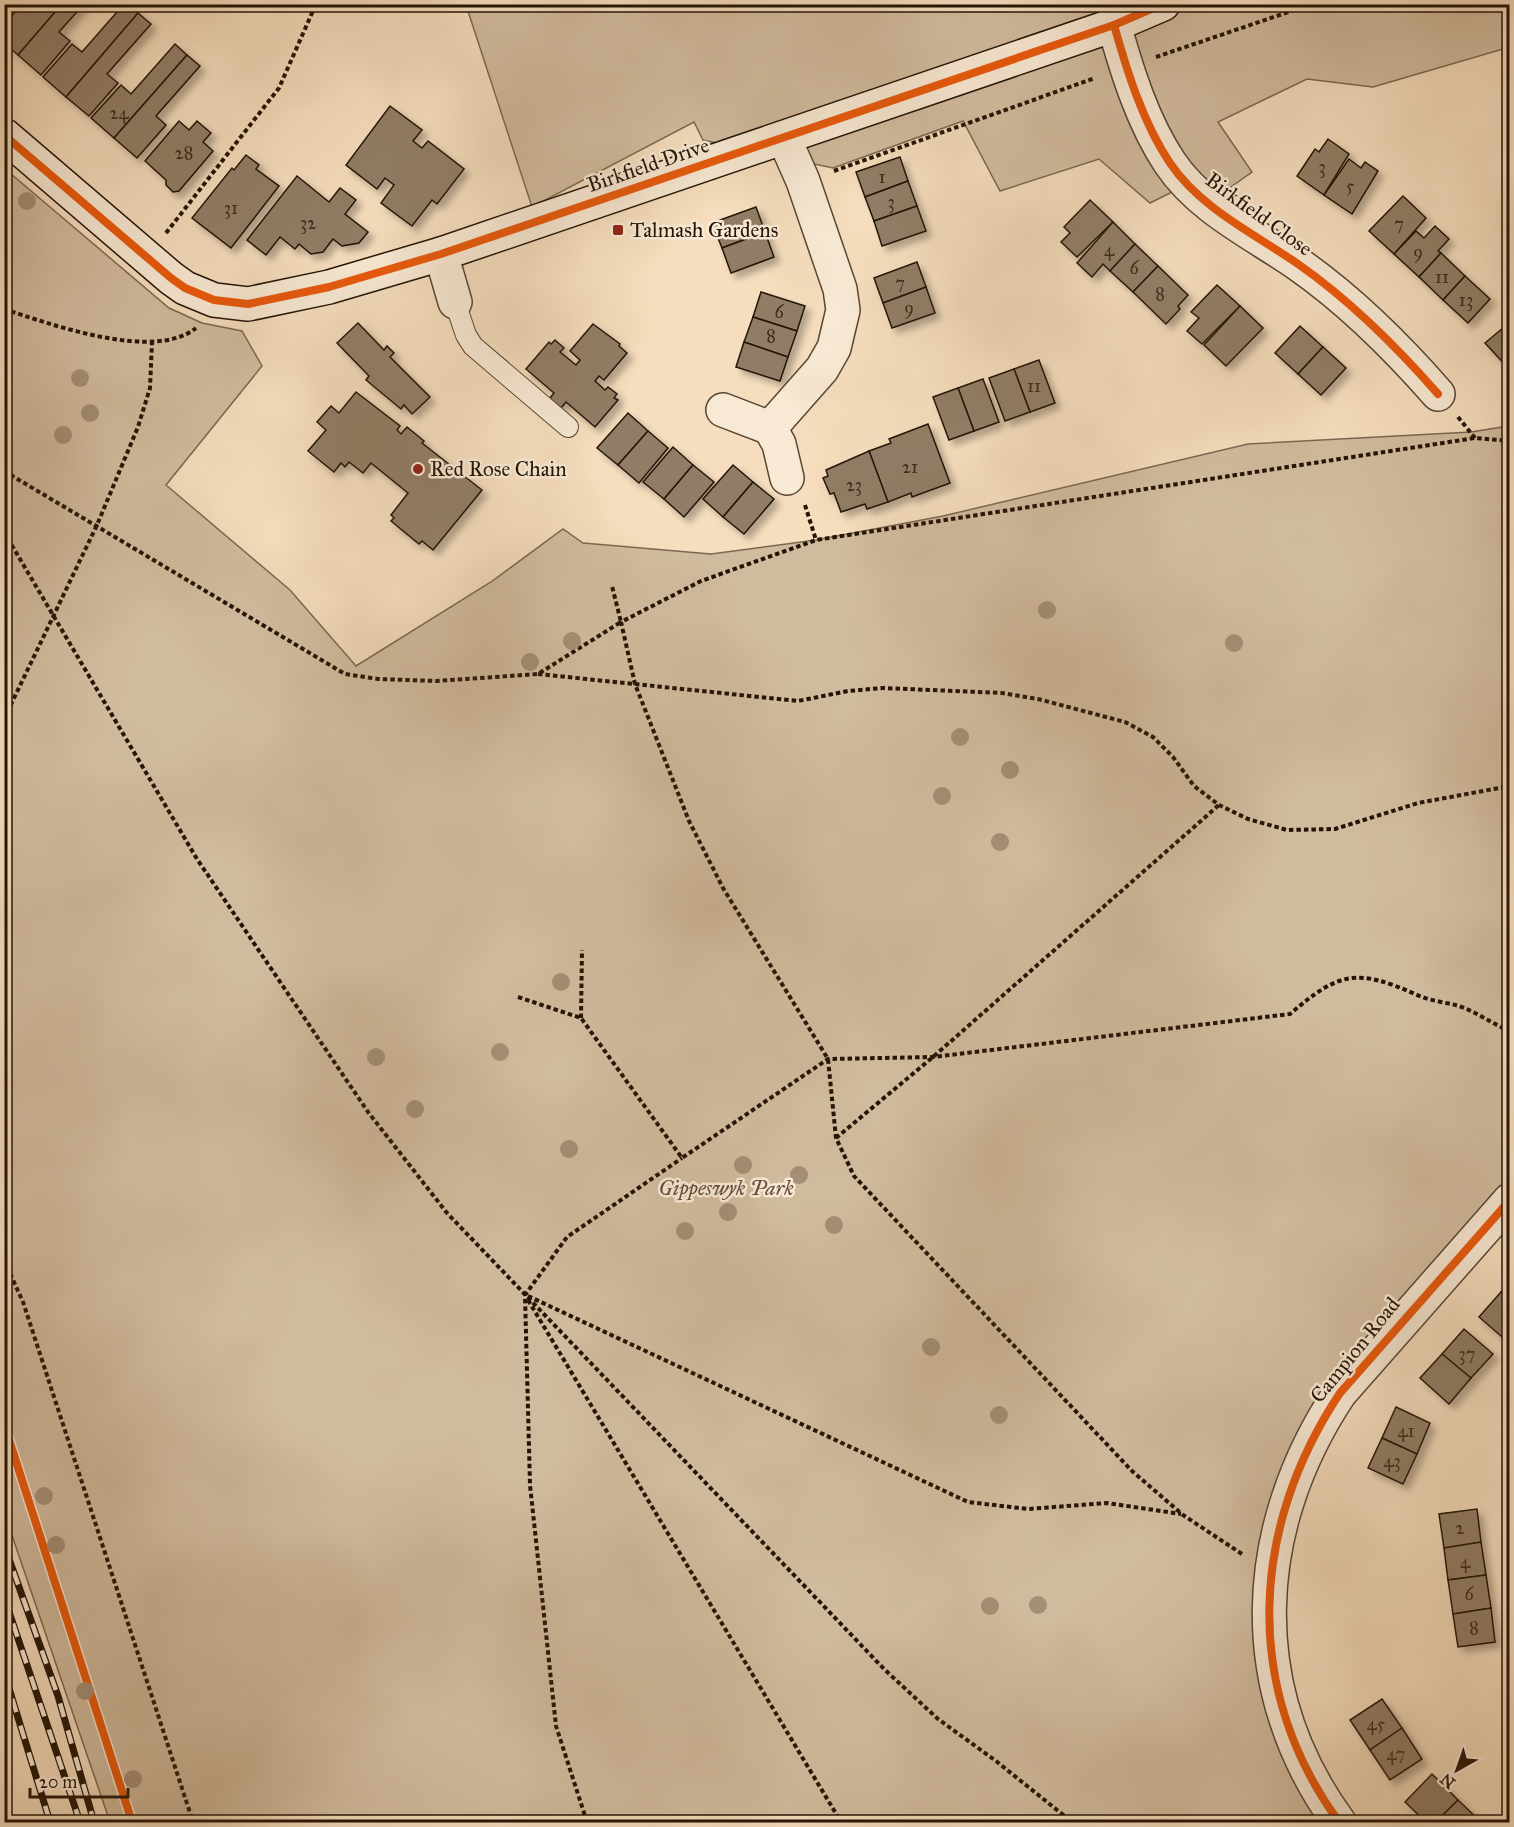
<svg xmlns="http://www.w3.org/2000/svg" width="1514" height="1827" font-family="'IM FELL Great Primer',serif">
  <defs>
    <filter id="shadow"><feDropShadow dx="5.5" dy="5.5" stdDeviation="3" flood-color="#0004"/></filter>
  </defs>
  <rect width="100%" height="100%" fill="#f5ddbd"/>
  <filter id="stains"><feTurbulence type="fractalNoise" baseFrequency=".00333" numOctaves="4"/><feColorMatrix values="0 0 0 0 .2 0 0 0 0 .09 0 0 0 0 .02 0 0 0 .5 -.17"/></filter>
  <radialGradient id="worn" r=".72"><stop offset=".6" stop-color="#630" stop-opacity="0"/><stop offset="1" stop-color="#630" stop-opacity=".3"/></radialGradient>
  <!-- green -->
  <g fill="#d1bb9e" stroke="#7a6852" stroke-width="1.5">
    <path d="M1509 4 1510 47 1373 87 1307 79 1218 122 1252 172 1225 191 1172 192 1150 203 1099 159 1000 191 963 121 833 168 703 140 694 122 532 207 466 5Z"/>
    <path d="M4 168 169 308 202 323 242 331 262 366 166 485 290 590 356 666 491 582 563 529 583 543 711 554 816 540 943 516 1248 444 1471 432 1509 426V1200L1318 1425 1271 1632 1339 1822H110L5 1515Z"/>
  </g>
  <!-- building -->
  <g fill="#917d66" stroke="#241407" stroke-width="1.5" filter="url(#shadow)">
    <path d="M4 4H16L4 18Z"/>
    <path d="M22 4H27L34 11 40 4H62L18 55 4 43V25Z"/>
    <path d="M62 4H84L59 32 70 41 41 75 18 55Z"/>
    <path d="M124 4H129L138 13 66 97 43 77 72 44 82 52Z"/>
    <path d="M138 13 151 24 107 74 118 83 89 116 66 97Z"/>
    <path d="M175 44 187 55 114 138 91 118 121 85 131 94Z"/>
    <path d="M187 55 200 66 156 116 166 125 137 158 114 138Z"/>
    <path d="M390 106 422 130 413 141 422 148 428 141 464 169 437 204 432 200 412 226 381 203 394 185 385 178 377 189 346 165Z"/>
    <path d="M179 121 189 130 197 121 211 133 203 142 213 151 179 191 173 192 166 185V180L145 161Z"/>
    <path d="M1328 139 1349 154 1324 195 1297 176 1315 149 1319 152Z"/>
    <path d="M246 155 259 165 256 169 279 186 231 248 192 218 232 168 234 170Z"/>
    <path d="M900 157 908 181 865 197 856 172Z"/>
    <path d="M1349 159 1361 168 1365 162 1378 171 1352 214 1324 195Z"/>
    <path d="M297 176 329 202 340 188 356 200 345 214 368 232 359 243 342 246 333 239 323 252 311 254 299 244 295 249 280 237 266 255 247 240Z"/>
    <path d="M908 181 917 206 874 221 865 197Z"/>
    <path d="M1403 196 1426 218 1394 254 1369 231Z"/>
    <path d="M1090 200 1113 222 1077 257 1061 242 1070 233 1064 227Z"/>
    <path d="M917 206 926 231 882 246 874 221Z"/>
    <path d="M756 207 765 232 722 248 712 223Z"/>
    <path d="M1113 222 1135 244 1110 271 1103 264 1092 277 1077 263Z"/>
    <path d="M1435 226 1449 239 1438 251 1441 253 1419 277 1394 254 1416 231 1424 238Z"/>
    <path d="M765 232 774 257 731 273 722 248Z"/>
    <path d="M1135 244 1158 266 1133 292 1110 271Z"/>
    <path d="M1441 253 1465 276 1443 300 1419 277Z"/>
    <path d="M917 262 926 287 883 303 874 278Z"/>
    <path d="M1158 266 1188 295 1178 306 1180 309 1166 324 1133 292Z"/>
    <path d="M1465 276 1490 299 1468 323 1443 300Z"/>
    <path d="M1217 285 1240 306 1202 344 1187 331 1199 318 1191 312Z"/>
    <path d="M926 287 935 313 892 328 883 303Z"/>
    <path d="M761 292 805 306 797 331 753 317Z"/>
    <path d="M1240 306 1263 328 1226 366 1204 345Z"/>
    <path d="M753 317 797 331 788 357 744 342Z"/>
    <path d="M1510 322V366L1508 368 1485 343Z"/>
    <path d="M358 323 384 350 387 346 394 353 390 357 430 397 412 414 404 405 401 409 366 380 369 376 337 343Z"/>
    <path d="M593 324 620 344 619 346 627 353 604 380 599 376 595 381 605 390 608 387 617 394 614 398 618 400 595 427 566 402 561 408 549 399 554 393 526 369 549 342 551 344 555 340 564 348 560 352 576 365 580 360 570 351Z"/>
    <path d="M1300 326 1323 347 1298 374 1275 353Z"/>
    <path d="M744 342 788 357 780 381 736 367Z"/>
    <path d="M1323 347 1346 368 1321 395 1298 374Z"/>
    <path d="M1039 360 1055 403 1030 412 1014 369Z"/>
    <path d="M1014 369 1030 412 1005 421 989 378Z"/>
    <path d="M983 379 999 422 974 431 958 388Z"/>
    <path d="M958 388 974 431 949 440 933 397Z"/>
    <path d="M356 392 400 426 397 430 401 434 407 427 424 441 422 443 482 490 433 550 422 541 419 544 391 521 394 518 391 515 408 493 371 463 363 473 349 462 345 467 341 463 334 472 308 451 326 430 317 422 331 406 339 413Z"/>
    <path d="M628 413 648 431 618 465 597 448Z"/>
    <path d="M928 424 950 483 912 497 911 493 888 502 869 451 891 443 889 439Z"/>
    <path d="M648 431 668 448 639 483 618 465Z"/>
    <path d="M673 447 693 465 664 499 643 482Z"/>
    <path d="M869 451 888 502 867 509 865 504 841 512 834 493 830 494 823 478 828 476 826 470Z"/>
    <path d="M693 465 714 482 684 517 664 499Z"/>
    <path d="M733 465 753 482 723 517 703 499Z"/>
    <path d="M753 482 774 499 744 534 723 517Z"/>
    <path d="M1510 1283V1299L1501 1292Z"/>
    <path d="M1501 1292 1510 1299 1508 1342 1479 1317Z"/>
    <path d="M1464 1329 1493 1354 1471 1378 1442 1354Z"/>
    <path d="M1442 1354 1471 1378 1449 1404 1420 1378Z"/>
    <path d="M1396 1407 1430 1423 1417 1454 1382 1438Z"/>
    <path d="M1382 1438 1417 1454 1403 1484 1368 1468Z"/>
    <path d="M1477 1509 1481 1542 1444 1548 1439 1514Z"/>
    <path d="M1481 1542 1486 1575 1448 1580 1444 1548Z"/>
    <path d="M1486 1575 1491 1608 1453 1614 1448 1580Z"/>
    <path d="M1491 1608 1495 1642 1458 1647 1453 1614Z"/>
    <path d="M1382 1699 1402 1728 1370 1750 1350 1720Z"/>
    <path d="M1402 1728 1422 1759 1390 1780 1370 1750Z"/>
    <path d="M1432 1774 1458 1800 1436 1822H1426L1405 1802Z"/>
    <path d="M1458 1800 1481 1822H1436Z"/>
  </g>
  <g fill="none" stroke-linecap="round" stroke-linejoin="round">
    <defs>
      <path id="lane" d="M455 302 466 335 473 346 568 427"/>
      <g id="street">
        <path d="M1114 25C1127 71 1143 123 1170 163 1201 209 1255 234 1298 264 1351 301 1396 346 1438 394"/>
        <path d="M441 254 455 302"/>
        <path d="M723 410 770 428 779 444 787 478"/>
        <path d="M770 428 822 369 834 348 843 310 840 289 803 181 784 138"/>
        <path d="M1339 1822C1242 1689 1250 1528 1340 1393L1510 1200"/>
      </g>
      <path id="secondary" d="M4 135 171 278 185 288 214 300 248 304 329 287 441 254 1114 25 1163 4"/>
    </defs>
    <!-- lane casing -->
    <use href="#lane" stroke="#584634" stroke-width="22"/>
    <!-- street casing -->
    <use href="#street" stroke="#584634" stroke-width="36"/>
    <!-- secondary casing -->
    <use href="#secondary" stroke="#241407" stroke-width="36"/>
    <!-- path -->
    <g stroke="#241407" stroke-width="4" stroke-dasharray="4.5 3" stroke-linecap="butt">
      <path d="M1156 57 1312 4"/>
      <path d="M834 171 1095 78"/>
      <path d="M166 233 279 88 316 4"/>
      <path d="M4 309C50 324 154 362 196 328"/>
      <path d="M1458 417 1475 438"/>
      <path d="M4 471 345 674 378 679 436 681 538 674 621 622 612 586"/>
      <path d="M805 505 816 540"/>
      <path d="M4 532 197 859 368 1112 447 1213 884 1669 938 1719 996 1761 1072 1822"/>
      <path d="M538 674 798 701 848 691 883 688 1002 693 1038 699 1125 722 1153 737 1173 757 1194 786 1219 805 1248 819 1287 830 1335 829 1418 803 1510 786"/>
      <path d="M4 719 97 525 138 427 150 388 152 342"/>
      <path d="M518 997 581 1018 682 1158 828 1059 933 1057 1290 1014C1339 972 1356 968 1415 994 1429 1001 1445 1002 1459 1006 1477 1012 1492 1024 1510 1031"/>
      <path d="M581 1018 582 950"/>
      <path d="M836 1138 933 1057 1219 805"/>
      <path d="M4 1260 23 1302 193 1822"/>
      <path d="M528 1296 968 1502 1028 1509 1107 1503 1181 1514"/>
      <path d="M528 1300 841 1822"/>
      <path d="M1242 1554 1183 1515 1132 1471 854 1176 836 1138 828 1059 723 888 689 821 635 684 621 622 701 581 816 540 1475 438 1510 441"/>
      <path d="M587 1822 556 1726 530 1485 525 1295 567 1237 682 1158"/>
    </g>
    <!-- lane -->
    <use href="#lane" stroke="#f8e9d4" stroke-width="20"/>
    <!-- street -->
    <use href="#street" stroke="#f8e9d4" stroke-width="33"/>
    <!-- secondary -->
    <use href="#secondary" stroke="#f8e9d4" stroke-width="33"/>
    <defs>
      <g id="rail">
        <path d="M4 1545 58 1696 94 1822"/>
        <path d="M4 1597 80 1822"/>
        <path d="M4 1672 50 1822"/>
      </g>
    </defs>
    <!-- rail casing -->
    <use href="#rail" stroke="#241407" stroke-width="7"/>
    <!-- rail -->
    <use href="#rail" stroke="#f8e9d4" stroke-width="4.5" stroke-dasharray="14" stroke-linecap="butt"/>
    <defs>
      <g id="cycleway">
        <path d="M1114 25C1127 71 1143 123 1170 163 1201 209 1255 234 1298 264 1351 301 1396 346 1438 394"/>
        <path d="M4 135 171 278 185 288 214 300 248 304 329 287 441 254 1114 25 1163 4"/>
        <path d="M4 1424 132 1822"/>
        <path d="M1339 1822C1242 1689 1250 1528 1340 1393L1510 1200"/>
      </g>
    </defs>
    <!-- cycleway casing -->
    <use href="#cycleway" stroke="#f8e9d4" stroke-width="11"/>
    <!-- cycleway -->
    <use href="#cycleway" stroke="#e8590c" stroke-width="8"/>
  </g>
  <!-- trees -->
  <g fill="#a48e76">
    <circle cx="27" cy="201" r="9"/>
    <circle cx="80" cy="378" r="9"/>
    <circle cx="90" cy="413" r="9"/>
    <circle cx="63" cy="435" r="9"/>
    <circle cx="1047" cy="610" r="9"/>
    <circle cx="572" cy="641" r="9"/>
    <circle cx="1234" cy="643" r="9"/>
    <circle cx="530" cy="662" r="9"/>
    <circle cx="960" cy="737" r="9"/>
    <circle cx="1010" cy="770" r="9"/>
    <circle cx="942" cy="796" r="9"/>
    <circle cx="1000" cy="842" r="9"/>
    <circle cx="561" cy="982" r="9"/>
    <circle cx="500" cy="1052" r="9"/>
    <circle cx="376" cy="1057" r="9"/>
    <circle cx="415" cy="1109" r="9"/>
    <circle cx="569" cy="1149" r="9"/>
    <circle cx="743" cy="1165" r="9"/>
    <circle cx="799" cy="1175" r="9"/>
    <circle cx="728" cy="1212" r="9"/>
    <circle cx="834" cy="1225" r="9"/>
    <circle cx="685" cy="1231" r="9"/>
    <circle cx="931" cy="1347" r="9"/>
    <circle cx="999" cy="1415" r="9"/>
    <circle cx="44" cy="1496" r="9"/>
    <circle cx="56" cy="1545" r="9"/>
    <circle cx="1038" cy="1605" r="9"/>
    <circle cx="990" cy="1606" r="9"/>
    <circle cx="85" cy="1691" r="9"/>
    <circle cx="133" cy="1779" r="9"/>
  </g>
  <!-- markers -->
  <g fill="#8f2418" stroke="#f8e9d4" stroke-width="2">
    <rect x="612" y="224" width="12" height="12" rx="3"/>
    <circle cx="418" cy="469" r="6"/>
  </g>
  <g text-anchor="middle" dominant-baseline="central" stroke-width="5" stroke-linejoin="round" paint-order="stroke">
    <!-- number labels -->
    <g font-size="18" fill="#3f2e1f">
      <text x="119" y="113">24</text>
      <text x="184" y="153">28</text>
      <text x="1322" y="167">3</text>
      <text x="882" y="177">1</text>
      <text x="1350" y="186">5</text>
      <text x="891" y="202">3</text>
      <text x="231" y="208">31</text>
      <text x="308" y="223">32</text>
      <text x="1399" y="224">7</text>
      <text x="1109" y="250">4</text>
      <text x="1418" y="252">9</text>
      <text x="1134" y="268">6</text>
      <text x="1442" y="277">11</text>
      <text x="900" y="283">7</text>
      <text x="1160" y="294">8</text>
      <text x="1466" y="300">13</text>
      <text x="909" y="308">9</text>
      <text x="779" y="312">6</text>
      <text x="771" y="336">8</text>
      <text x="1034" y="386">11</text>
      <text x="910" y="467">21</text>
      <text x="854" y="485">23</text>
      <text x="1467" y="1354">37</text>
      <text x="1406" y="1431">41</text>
      <text x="1392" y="1461">43</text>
      <text x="1460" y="1528">2</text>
      <text x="1465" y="1562">4</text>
      <text x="1469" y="1594">6</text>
      <text x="1474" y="1628">8</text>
      <text x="1376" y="1724">45</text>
      <text x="1396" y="1754">47</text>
    </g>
    <!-- street labels -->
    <g font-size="21" fill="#241407" stroke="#f8e9d4">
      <text transform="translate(648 165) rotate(-19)">Birkfield Drive</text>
      <text transform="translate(1259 214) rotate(36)">Birkfield Close</text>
      <text transform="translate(1355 1350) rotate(-51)">Campion Road</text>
    </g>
    <!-- poi labels -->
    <g font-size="21" fill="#241407" stroke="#f8e9d4" text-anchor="start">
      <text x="630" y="230">Talmash Gardens</text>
      <text x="430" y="469">Red Rose Chain</text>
    </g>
    <!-- park labels -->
    <g font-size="21" font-style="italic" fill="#614e3c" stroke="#f8e9d4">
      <text x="726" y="1188">Gippeswyk Park</text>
    </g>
  </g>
  <!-- margin -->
  <rect width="1514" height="1827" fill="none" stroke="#f5ddbd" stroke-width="24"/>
  <rect x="6" y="6" width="1502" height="1815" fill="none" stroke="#241407" stroke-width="3"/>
  <rect x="12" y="12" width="1490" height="1803" fill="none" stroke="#241407" stroke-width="1.5"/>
  <!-- north arrow -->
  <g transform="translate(1457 1770) rotate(220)" stroke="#f8e9d4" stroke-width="4.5" paint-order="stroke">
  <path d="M0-4.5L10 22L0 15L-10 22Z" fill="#241407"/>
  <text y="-9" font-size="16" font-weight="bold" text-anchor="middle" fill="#241407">N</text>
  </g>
  <!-- scale -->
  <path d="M30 1788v9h98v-9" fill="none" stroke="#241407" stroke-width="3"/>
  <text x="39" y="1788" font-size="18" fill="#241407" stroke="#f8e9d4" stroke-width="4.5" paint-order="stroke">20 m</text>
  <rect width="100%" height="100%" filter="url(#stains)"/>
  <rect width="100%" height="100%" fill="url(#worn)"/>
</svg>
